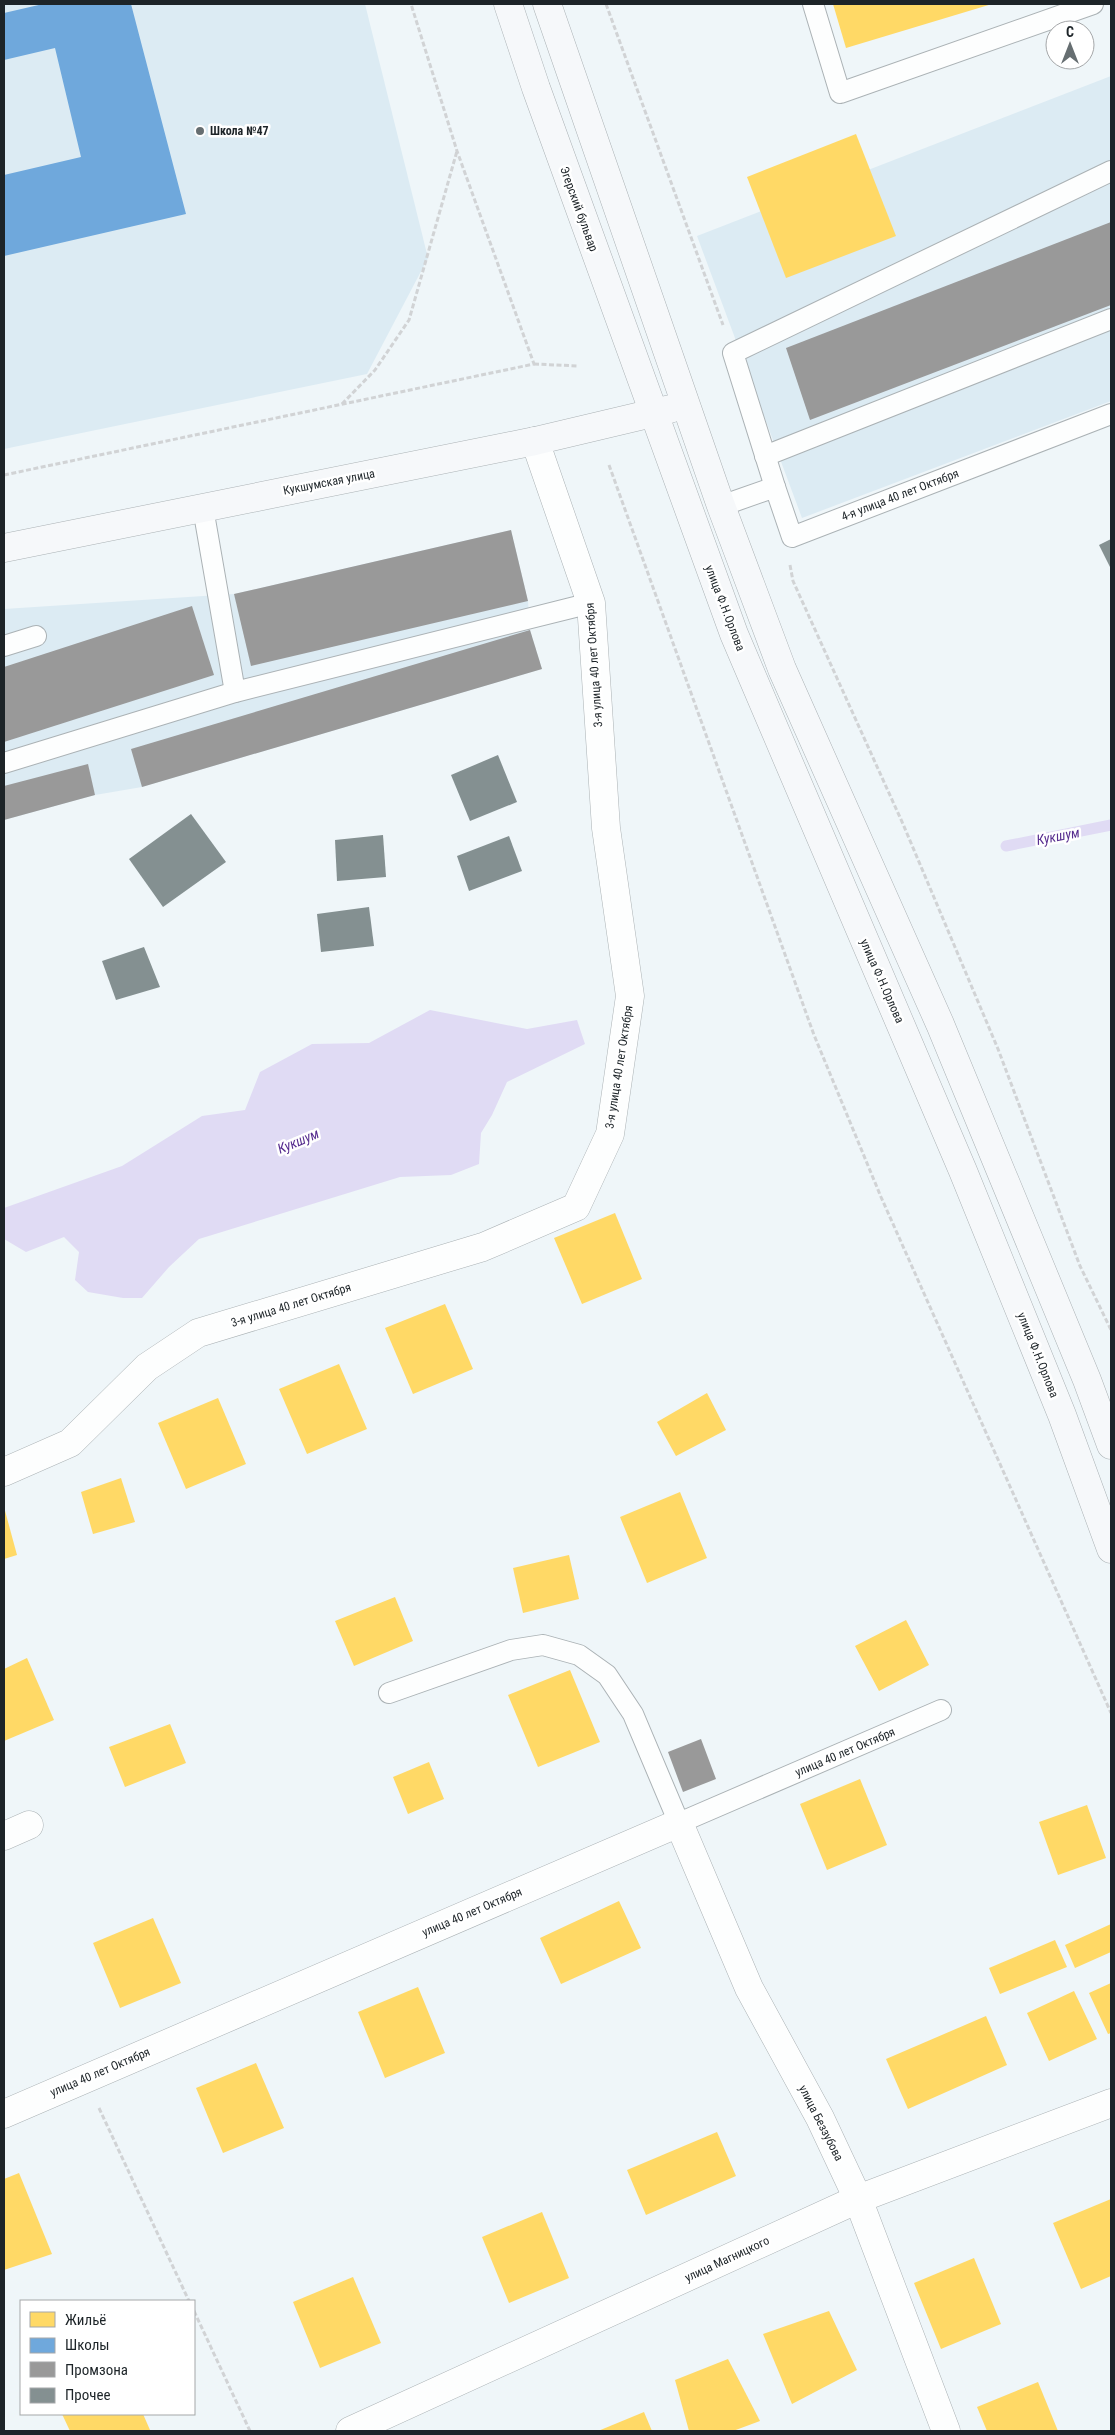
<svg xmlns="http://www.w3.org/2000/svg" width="1115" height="2435" font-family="'Roboto Condensed',sans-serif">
  <rect width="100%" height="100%" fill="#eff6f9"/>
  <!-- built -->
  <g fill="#dcebf3">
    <path d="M4 4H365L428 258 367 374 4 449Z"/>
    <path d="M1111 76V401L802 518 697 236Z"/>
    <path d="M511 530 528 601 530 630 542 669 142 787 95 795 4 820V609L234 594Z"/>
  </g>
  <!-- water -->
  <path fill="#e0dbf4" d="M430 1010 527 1029 577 1020 585 1044 507 1082 492 1115 481 1133 479 1164 451 1175 400 1177 199 1239 169 1267 142 1298H123L88 1292 75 1280 79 1252 64 1237 26 1252 4 1239V1208L122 1166 202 1116 245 1110 260 1072 312 1044 369 1043Z"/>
  <!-- homes -->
  <g fill="#ffd966">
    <path d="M833 4H992L846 48Z"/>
    <path d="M856 134 896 236 786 278 747 177Z"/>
    <path d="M615 1213 642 1279 582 1304 554 1238Z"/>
    <path d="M445 1304 473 1369 413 1394 385 1328Z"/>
    <path d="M339 1364 367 1429 307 1454 279 1389Z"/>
    <path d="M707 1393 726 1430 676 1456 657 1422Z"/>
    <path d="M218 1398 246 1464 186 1489 158 1423Z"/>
    <path d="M121 1478 135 1522 93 1534 81 1492Z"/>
    <path d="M680 1492 707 1558 647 1583 620 1517Z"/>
    <path d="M4 1507 17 1555 4 1559Z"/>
    <path d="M569 1555 579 1599 523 1613 513 1568Z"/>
    <path d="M395 1597 413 1641 354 1666 335 1621Z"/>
    <path d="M906 1620 929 1665 879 1691 855 1646Z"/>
    <path d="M27 1658 54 1720 4 1741V1669Z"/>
    <path d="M570 1670 600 1742 538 1767 508 1695Z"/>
    <path d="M170 1724 186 1763 125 1787 109 1747Z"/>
    <path d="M429 1762 444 1799 408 1814 393 1777Z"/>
    <path d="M860 1779 887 1845 827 1870 800 1804Z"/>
    <path d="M1087 1805 1106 1858 1058 1875 1039 1822Z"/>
    <path d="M619 1901 641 1948 561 1984 540 1938Z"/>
    <path d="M153 1918 181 1983 120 2008 93 1943Z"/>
    <path d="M1111 1924V1952L1075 1968 1065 1945Z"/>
    <path d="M1055 1940 1067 1967 1000 1994 989 1968Z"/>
    <path d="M1111 1983V2033L1108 2034 1089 1993Z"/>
    <path d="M418 1987 445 2053 385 2078 358 2012Z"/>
    <path d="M1074 1991 1097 2039 1049 2061 1027 2013Z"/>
    <path d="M986 2016 1007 2065 908 2109 886 2059Z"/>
    <path d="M256 2063 284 2128 223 2153 196 2088Z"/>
    <path d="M717 2132 736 2176 646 2215 627 2170Z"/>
    <path d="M19 2173 52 2254 4 2270V2179Z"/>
    <path d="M1111 2199V2276L1081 2289 1053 2223Z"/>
    <path d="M542 2212 569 2278 509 2303 482 2237Z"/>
    <path d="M974 2258 1001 2324 941 2349 914 2283Z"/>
    <path d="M353 2277 381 2343 320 2368 293 2302Z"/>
    <path d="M829 2311 857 2370 792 2404 763 2334Z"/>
    <path d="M728 2359 760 2421 733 2431H689L675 2380Z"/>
    <path d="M1038 2382 1058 2431H987L977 2407Z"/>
    <path d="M644 2412 652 2431H598Z"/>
    <path d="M62 2414H143L150 2430 70 2431Z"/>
  </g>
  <!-- schools -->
  <path fill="#6fa8dc" d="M43 4H131L186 214 4 256V175L81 157 55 48 4 60V13Z"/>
  <!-- industry -->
  <g fill="#999">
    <path d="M1111 222V305L810 420 786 348Z"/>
    <path d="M511 530 528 601 251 666 234 594Z"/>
    <path d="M192 606 214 675 4 742V667Z"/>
    <path d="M530 630 542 669 142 787 131 749Z"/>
    <path d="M88 764 95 795 4 820V786Z"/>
    <path d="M701 1739 716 1779 683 1792 668 1752Z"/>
  </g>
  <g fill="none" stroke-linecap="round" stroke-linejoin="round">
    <!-- stream -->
    <path stroke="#e0dbf4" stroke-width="11" d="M1006 846 1111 825"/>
  </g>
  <!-- building -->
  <g fill="#849091">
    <path d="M1111 539V569L1099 545Z"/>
    <path d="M498 755 517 802 470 821 451 775Z"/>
    <path d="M191 814 226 862 163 907 129 859Z"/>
    <path d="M383 835 386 877 337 881 335 840Z"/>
    <path d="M509 836 522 871 469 891 457 856Z"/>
    <path d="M369 907 374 946 321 952 317 914Z"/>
    <path d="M144 947 160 987 116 1000 102 961Z"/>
  </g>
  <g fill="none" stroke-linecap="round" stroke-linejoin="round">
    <defs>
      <g id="lane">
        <path d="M813 4 840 93 1093 4"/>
        <path d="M765 456 1111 319"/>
        <path d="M775 487 733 353 1111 171"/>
        <path d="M721 506 775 487 792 537 1111 414"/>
        <path d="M203 508 235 692"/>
        <path d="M4 646 36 636"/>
        <path d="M4 763 235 692 591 603"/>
        <path d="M389 1693 511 1650 543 1645 579 1655 607 1675 633 1714 679 1823 941 1710"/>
      </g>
      <g id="street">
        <path d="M4 1472 70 1443 147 1367 198 1333 483 1247 576 1207 610 1134 630 996 606 828 591 603 535 441"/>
        <path d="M4 1836 29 1825"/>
        <path d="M4 2114 679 1823 749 1988 820 2118 858 2199 946 2431"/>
        <path d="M350 2431 858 2199 1111 2103"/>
      </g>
      <g id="secondary">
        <path d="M508 4 536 88 734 634 963 1171 1062 1415 1111 1549"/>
        <path d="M547 4 721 506 782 669 940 1024 1087 1380 1111 1445"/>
        <path d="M4 548 535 441 670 409"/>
      </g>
    </defs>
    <!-- lane casing -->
    <use href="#lane" stroke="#abb2b5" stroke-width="22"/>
    <!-- street casing -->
    <use href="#street" stroke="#abb2b5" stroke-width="29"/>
    <!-- secondary casing -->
    <use href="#secondary" stroke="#abb2b5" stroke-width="29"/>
    <!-- path -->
    <g stroke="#d1d3d5" stroke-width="3" stroke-dasharray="5 2.5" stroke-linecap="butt">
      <path d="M606 4 723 325"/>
      <path d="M534 364 578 366"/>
      <path d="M342 404 375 370 409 320 457 151"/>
      <path d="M609 465 814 1035 881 1197 1111 1713"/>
      <path d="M4 475 534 364 457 151 411 4"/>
      <path d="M790 565 793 581 903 824 998 1049 1080 1266 1111 1330"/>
      <path d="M99 2108 189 2301"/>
      <path d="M194 2311 250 2431"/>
    </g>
    <!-- lane -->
    <use href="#lane" stroke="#fdfefe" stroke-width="20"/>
    <!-- street -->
    <use href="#street" stroke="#fdfefe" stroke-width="28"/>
    <!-- secondary -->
    <use href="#secondary" stroke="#f6f8fa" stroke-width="28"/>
  </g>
  <!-- markers -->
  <circle fill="#666e71" stroke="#fff" stroke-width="2" cx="200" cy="131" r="5"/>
  <g text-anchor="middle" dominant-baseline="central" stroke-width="5" stroke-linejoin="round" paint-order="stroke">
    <!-- poi labels -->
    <g font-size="12" font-weight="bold" fill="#1d2428" stroke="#fff" text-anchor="start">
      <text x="210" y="131">Школа №47</text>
    </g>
    <!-- street labels -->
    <g font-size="12" fill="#1d2428" stroke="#fff">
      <text transform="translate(579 209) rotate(70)">Эгерский бульвар</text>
      <text transform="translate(329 482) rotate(-11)">Кукшумская улица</text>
      <text transform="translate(900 495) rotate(-21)">4-я улица 40 лет Октября</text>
      <text transform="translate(725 608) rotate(69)">улица Ф.Н.Орлова</text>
      <text transform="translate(594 665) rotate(-94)">3-я улица 40 лет Октября</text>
      <text transform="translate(882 981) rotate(66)">улица Ф.Н.Орлова</text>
      <text transform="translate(619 1067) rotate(-81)">3-я улица 40 лет Октября</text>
      <text transform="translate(291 1305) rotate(-17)">3-я улица 40 лет Октября</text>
      <text transform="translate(1038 1355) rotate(68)">улица Ф.Н.Орлова</text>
      <text transform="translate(845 1752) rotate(-23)">улица 40 лет Октября</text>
      <text transform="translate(472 1912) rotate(-23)">улица 40 лет Октября</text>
      <text transform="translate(100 2072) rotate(-23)">улица 40 лет Октября</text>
      <text transform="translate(821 2123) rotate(63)">улица Беззубова</text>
      <text transform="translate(727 2259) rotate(-25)">улица Магницкого</text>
    </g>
    <!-- water labels -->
    <g font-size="14" font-style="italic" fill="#572d8f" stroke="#fff">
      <text transform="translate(1058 836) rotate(-11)">Кукшум</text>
      <text transform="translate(298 1141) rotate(-23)">Кукшум</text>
    </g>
  </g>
  <!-- border -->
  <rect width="1115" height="2435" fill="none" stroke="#1d2428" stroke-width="10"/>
  <!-- legend -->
  <rect x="20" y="2300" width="175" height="115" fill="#ffffff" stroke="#a5a7a9"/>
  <rect x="30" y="2312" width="25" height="15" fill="#ffd966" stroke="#a5a7a9"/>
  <text x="65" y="2325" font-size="15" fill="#1d2428">Жильё</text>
  <rect x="30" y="2338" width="25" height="15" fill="#6fa8dc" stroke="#a5a7a9"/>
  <text x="65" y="2350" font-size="15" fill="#1d2428">Школы</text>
  <rect x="30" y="2362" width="25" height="15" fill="#999999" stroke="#a5a7a9"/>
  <text x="65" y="2375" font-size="15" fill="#1d2428">Промзона</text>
  <rect x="30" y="2388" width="25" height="15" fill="#849091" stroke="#a5a7a9"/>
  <text x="65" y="2400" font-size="15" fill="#1d2428">Прочее</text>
  <!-- north arrow -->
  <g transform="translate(1070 45)"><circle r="24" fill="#ffffff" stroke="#a5a7a9"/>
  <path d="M0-4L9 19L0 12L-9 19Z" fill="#666e71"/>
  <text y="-8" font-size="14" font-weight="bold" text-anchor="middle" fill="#1d2428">С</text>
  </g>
</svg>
